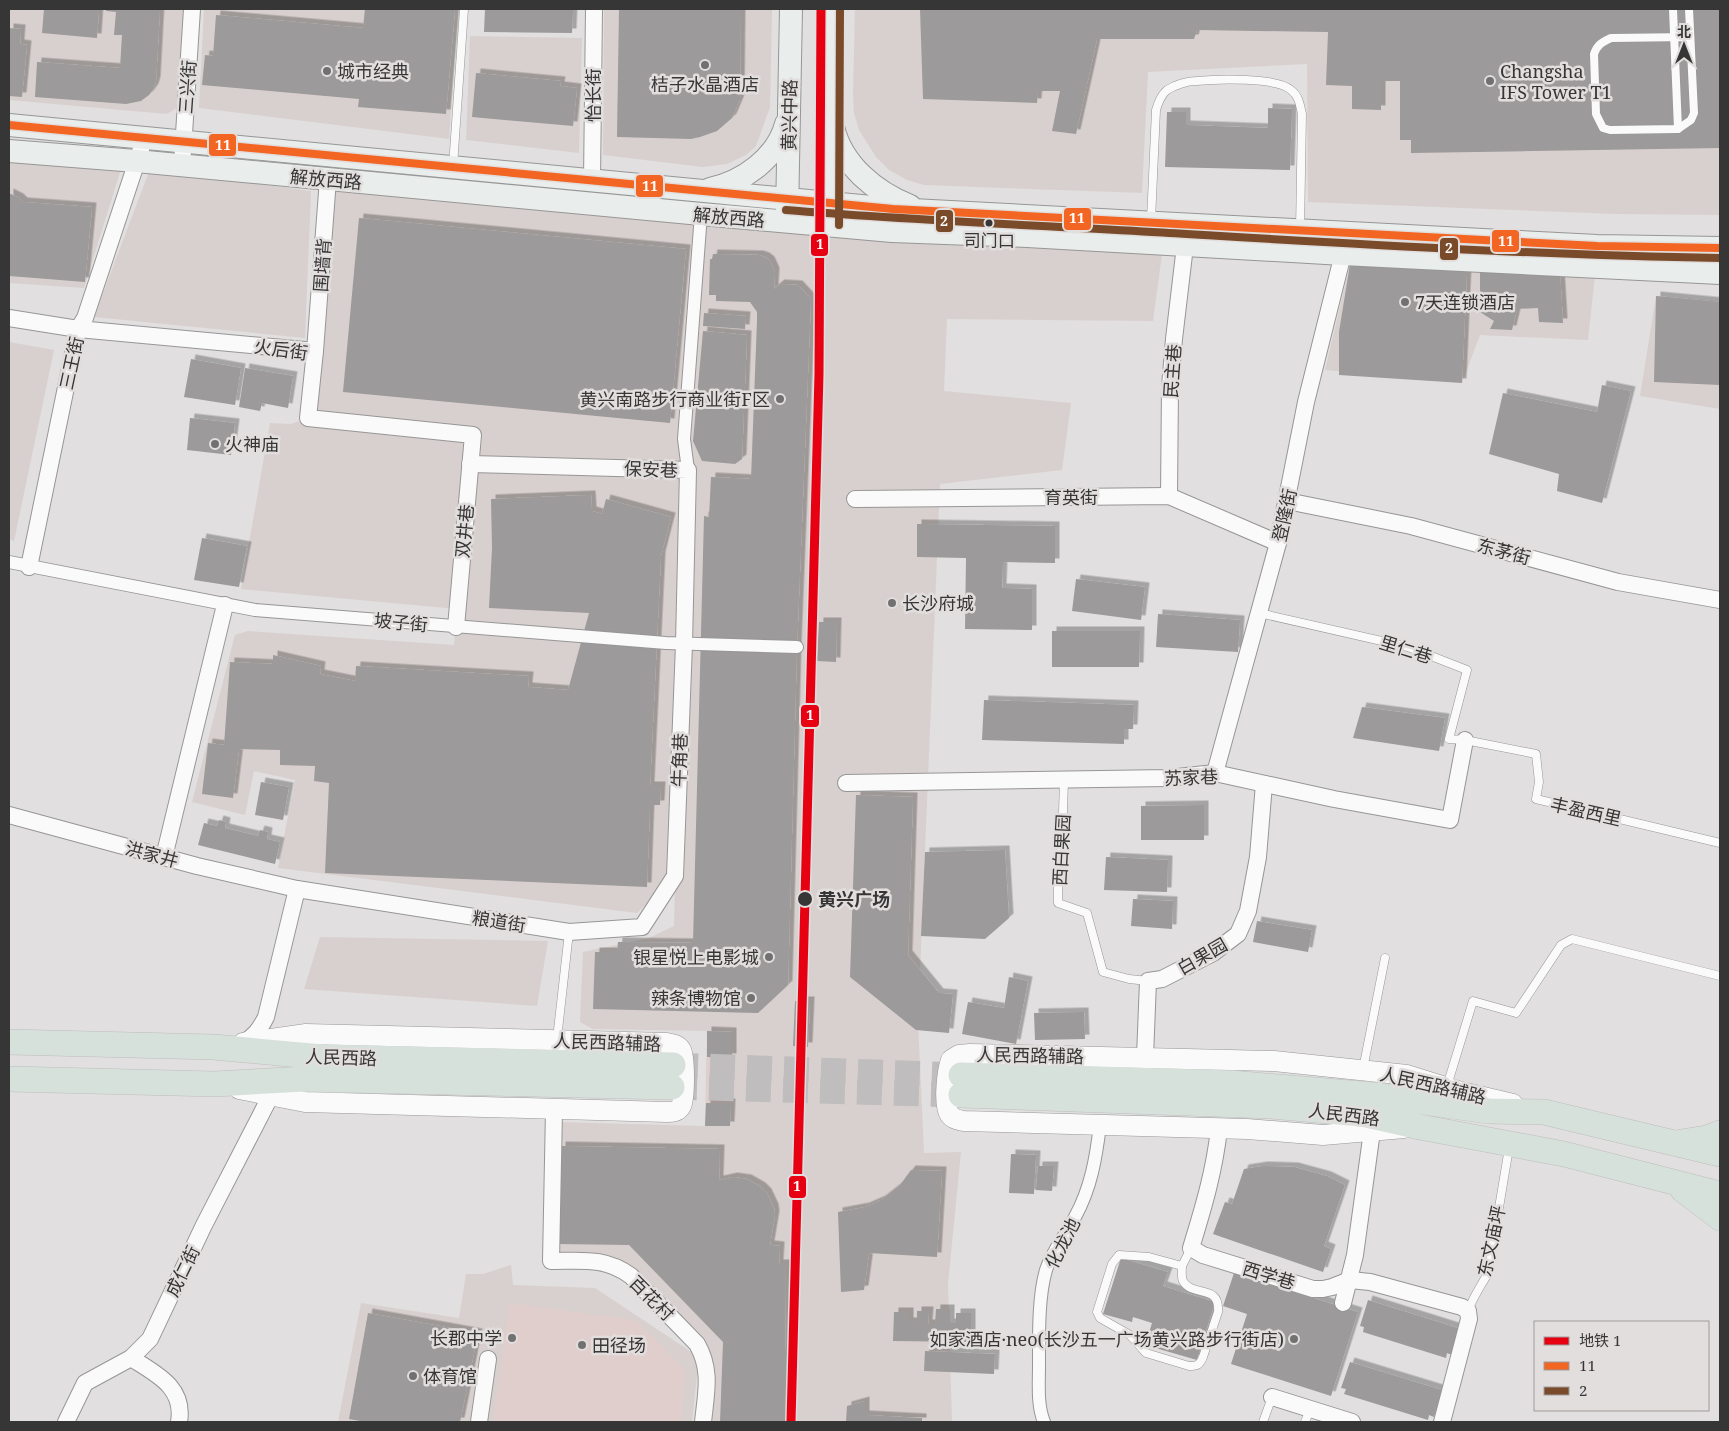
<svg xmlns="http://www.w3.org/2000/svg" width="1729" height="1431" font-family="'Noto Serif','Noto Sans SC',serif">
  <defs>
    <filter id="shadow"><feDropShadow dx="4.5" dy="-4.5" stdDeviation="0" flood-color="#0004"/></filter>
  </defs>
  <rect width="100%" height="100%" fill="#e1dfdf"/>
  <!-- built -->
  <g fill="#d8d0ce">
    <path d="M9 9H192L186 102 167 114 9 100Z"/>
    <path d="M204 9H458L449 139 199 108Z"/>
    <path d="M604 9H772L770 107 756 146 746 155 727 164 703 167 603 155Z"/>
    <path d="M855 9H1720V215L1617 214 1308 202 1307 64 1148 72 1142 193 924 185 907 180 889 170 876 157 859 130 854 113 853 95Z"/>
    <path d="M470 36 582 38 579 153 466 140Z"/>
    <path d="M9 160 121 169 84 288 9 283Z"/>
    <path d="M150 169 311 191 305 338 94 317Z"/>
    <path d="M328 185 1162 254 1153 321 947 319 944 391 1071 403 1062 470 940 484 918 1022 924 1153 961 1152 948 1284 952 1422H703L704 1357 631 1276 551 1261 554 1122 705 1126 707 1031 593 1029 580 1022 583 952 649 938 674 926 675 877 637 913 278 868 295 780 254 771 245 815 192 802 235 635 248 631 454 645 457 609 241 589 270 423 291 424 308 418Z"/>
    <path d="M1350 264 1595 275 1588 340 1480 335 1462 383 1325 370Z"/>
    <path d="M1656 296 1720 301V409L1640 396Z"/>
    <path d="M9 342 54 350 14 541 9 539Z"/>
    <path d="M320 937 548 941 537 1006 304 989Z"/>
    <path d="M511 1265 513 1285 595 1288 699 1357 692 1422H338L361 1303 459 1318 466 1274H483Z"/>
  </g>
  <!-- green -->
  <g fill="#e0cecc">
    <path d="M707 1057 732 1058 731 1103H706Z"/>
    <path d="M509 1303 636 1320 686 1371 681 1422H493Z"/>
  </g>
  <!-- building -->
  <g fill="#9c9a9a" filter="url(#shadow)">
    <path d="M44 9H99L97 38 42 33Z"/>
    <path d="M106 9H160L156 81 154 88 149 95 141 101 126 104 35 97 37 62 120 68 122 35H114L116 12 106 11Z"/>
    <path d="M365 9H455L446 114 358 107 359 99 202 85 205 55 213 56 216 15 363 28Z"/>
    <path d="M485 9 573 10 572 33 484 32Z"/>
    <path d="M619 9H741L740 99 732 118 717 131 700 137 691 139 617 137Z"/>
    <path d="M920 9H1720V148L1411 153V140H1400V81H1381V110L1352 109V86L1326 85 1328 32 1197 30 1194 39H1097L1076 134 1052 131 1060 91H1038L1037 103 923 99Z"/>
    <path d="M9 28 21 29 20 44 27 45 22 97 9 96Z"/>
    <path d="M476 73 561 81 560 86 577 88 573 126 472 117Z"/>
    <path d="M1268 108 1292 109 1290 170 1165 167 1167 112H1186V125L1268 128Z"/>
    <path d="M9 193 19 198 23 202 92 207 85 282 9 276Z"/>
    <path d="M359 218 686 249 670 423 343 392Z"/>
    <path d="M713 254 759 255 765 257 770 261 775 272 774 289 780 284 798 285 811 299 797 647 788 985 758 1013 593 1009 595 952H617L618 942 693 943 704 516 709 517 711 477 751 479 757 320V312L750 302 716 301V295H709L710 259H712Z"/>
    <path d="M1350 264 1467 271 1462 383 1339 375V332Z"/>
    <path d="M1480 270 1560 272 1563 323 1539 322 1538 308 1517 309 1512 330 1490 329 1494 321 1480 312Z"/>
    <path d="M1656 296 1720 302V385L1654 382Z"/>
    <path d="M704 313 746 316 745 329 703 326Z"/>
    <path d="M703 331 747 335 742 459 735 464 702 461 693 441Z"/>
    <path d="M191 359 241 368 235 405 184 397Z"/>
    <path d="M245 368 293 376 288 408 262 403 260 411 239 407Z"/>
    <path d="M1602 385 1631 391 1602 503 1557 491 1559 474 1489 454 1503 393 1597 412Z"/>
    <path d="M190 418 235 423 231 455 187 450Z"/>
    <path d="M591 495 592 511 602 514 606 499 671 517 661 556 650 786H661L660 805H650L647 887 325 873 329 783 314 781 315 766 280 765V750L239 749 233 798 202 794 208 743 224 745 230 662 273 664V655L321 666 320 674 355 681 356 666 529 676 528 687 568 690 589 613 489 608 492 548 491 499Z"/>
    <path d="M917 524 1055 526V563L1003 562 1002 588 1032 589V630L965 629 966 558 917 557Z"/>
    <path d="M202 538 247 546 239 587 194 580Z"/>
    <path d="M1076 579 1145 587 1141 620 1072 611Z"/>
    <path d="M1158 614 1240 620 1238 652 1156 647Z"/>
    <path d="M819 622H837L836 662 817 661Z"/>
    <path d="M1052 631H1140L1139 667H1052Z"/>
    <path d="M984 700 1134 705 1133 729H1124V744L982 740Z"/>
    <path d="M1362 707 1445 718 1439 751 1353 738Z"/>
    <path d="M261 782 289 787 283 820 255 815Z"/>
    <path d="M856 795 913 797 908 955 939 993 953 994 949 1033 916 1030 850 977Z"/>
    <path d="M1204 805V840H1141V806Z"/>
    <path d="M219 820 226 822 225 828 258 836 260 830 268 832 267 839 280 842 275 864 198 845 204 823 217 826Z"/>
    <path d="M1005 850 1009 918 985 939 921 936 925 852Z"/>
    <path d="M1106 857 1168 860 1167 892 1104 890Z"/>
    <path d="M1133 899 1173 901 1172 929 1131 926Z"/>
    <path d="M1257 921 1312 930 1308 952 1253 942Z"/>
    <path d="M1009 977 1028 981 1016 1044 962 1034 968 1002 1004 1008Z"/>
    <path d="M795 1001H810L808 1047 793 1046Z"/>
    <path d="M1084 1012 1085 1039 1035 1040 1034 1013Z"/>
    <path d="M707 1031 732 1032V1058L707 1057Z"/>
    <path d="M706 1103H731L730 1126H705Z"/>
    <path d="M561 1146 720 1149 719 1180 733 1177 747 1179 761 1187 767 1193 774 1208 775 1215 770 1245 780 1246 779 1264H786L785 1353H789L786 1422H720L723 1342 629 1245 559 1244Z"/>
    <path d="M1011 1154 1036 1155 1034 1194 1009 1193Z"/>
    <path d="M1038 1166H1054L1052 1191 1036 1190Z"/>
    <path d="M1263 1166 1294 1167 1327 1176 1345 1185 1324 1246 1331 1249 1323 1272 1213 1234 1225 1202 1232 1204 1244 1169Z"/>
    <path d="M911 1170 942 1171 937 1257 869 1253 864 1290 841 1292 838 1212 865 1207 881 1200 900 1185Z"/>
    <path d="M1121 1258 1168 1272 1163 1286 1215 1302 1197 1360 1145 1345 1152 1323 1133 1317 1132 1322 1103 1314Z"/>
    <path d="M1234 1273 1358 1312 1331 1396 1231 1364 1247 1314 1223 1306Z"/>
    <path d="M1368 1300 1461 1329 1452 1355 1447 1353 1446 1358 1363 1332 1364 1327 1360 1326Z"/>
    <path d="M936 1309H950V1323H956V1313H971V1342L893 1341 894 1312H909V1322H917V1311H929L928 1324H935Z"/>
    <path d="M368 1313 478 1333 460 1422H366L349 1419Z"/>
    <path d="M925 1351 995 1354 994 1374 924 1371Z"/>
    <path d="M1350 1362 1442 1390 1434 1417 1429 1415 1428 1420 1344 1394 1346 1389 1341 1388Z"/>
    <path d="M865 1401V1415L922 1418V1422H846L847 1406Z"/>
  </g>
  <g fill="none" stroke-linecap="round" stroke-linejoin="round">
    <!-- primary-tunnel -->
    <g stroke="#bfbdbd" stroke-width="25" stroke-dasharray="25 12" stroke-linecap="butt">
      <path d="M673 1065 961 1075"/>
      <path d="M672 1087 961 1095"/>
    </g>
    <defs>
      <g id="service">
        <path d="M1673 9 1678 129"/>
        <path d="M1689 9 1694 113 1691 120 1678 129 1610 130 1603 128 1596 114 1594 54C1597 45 1602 42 1611 38L1690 37"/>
        <path d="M453 166 464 9"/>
        <path d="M1151 220 1156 110C1158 103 1161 95 1167 90 1175 85 1187 81 1196 81 1217 79 1277 77 1291 90 1299 96 1300 105 1302 114L1300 230"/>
        <path d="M1259 613 1408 647 1467 670 1449 739 1465 740 1536 754 1539 782 1536 799 1720 843"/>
        <path d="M1064 780 1062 844 1058 861V903L1087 913 1103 972 1129 979 1148 981"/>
        <path d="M557 1039 569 932"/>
        <path d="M1363 1069 1385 958"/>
        <path d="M1447 1086 1473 1001 1516 1013 1561 945 1572 939 1720 976"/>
        <path d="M1182 1266C1182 1270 1181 1277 1183 1281 1193 1298 1220 1283 1218 1312L1203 1357C1200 1365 1197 1366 1189 1366L1146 1353 1130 1335 1100 1318 1097 1312 1112 1264 1119 1255 1149 1257 1182 1266 1191 1248"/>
        <path d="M1468 1311C1473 1297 1481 1286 1488 1273L1509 1148"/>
        <path d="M1263 1422 1272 1397"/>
        <path d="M1305 1422 1310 1409"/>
      </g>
      <g id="pedestrian">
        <path d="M688 470 684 439 701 214"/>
        <path d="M9 562 255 610 666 643 797 647"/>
        <path d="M1044 1422C1037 1405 1039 1384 1039 1366 1039 1337 1038 1297 1046 1270 1052 1251 1066 1235 1075 1217 1091 1188 1096 1158 1100 1125"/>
      </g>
      <g id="minor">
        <path d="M182 165 192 9"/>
        <path d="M592 181 594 9"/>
        <path d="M9 318 78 329 315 351 308 418 473 435 456 627"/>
        <path d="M315 351 328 179"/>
        <path d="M1169 496 1170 387 1174 339 1185 246"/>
        <path d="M855 499 1169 496 1278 543"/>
        <path d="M1287 501 1411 526 1618 582 1720 600"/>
        <path d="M29 567 78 329 85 318 145 137"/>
        <path d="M1215 773 1278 543 1306 402 1343 254"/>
        <path d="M846 783 1168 778 1215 773 1334 799 1450 820 1465 740"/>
        <path d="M9 815 197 866 297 889 569 932 642 927 675 876 684 644 688 470 470 464"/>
        <path d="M164 857 225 605"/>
        <path d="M243 1043C255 1036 260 1029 266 1017L297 889"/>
        <path d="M1145 1057 1148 981 1162 979 1213 953 1238 934 1248 911 1258 857 1264 784"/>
        <path d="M554 1110 551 1261C582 1261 605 1257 631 1276L697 1344C712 1370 706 1393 703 1422"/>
        <path d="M1219 1128C1215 1169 1203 1209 1191 1248L1203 1255 1313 1289H1323L1332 1287 1350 1280 1370 1282 1462 1307 1468 1311 1469 1319 1442 1422"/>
        <path d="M1343 1303 1355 1255 1372 1131"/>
        <path d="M131 1358C156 1374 185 1387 179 1422"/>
        <path d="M1272 1397 1352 1422"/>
        <path d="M66 1422 85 1383 131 1358 150 1339 204 1225 271 1095"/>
        <path d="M479 1422 488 1359"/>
      </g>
      <g id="tertiary">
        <path d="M239 1089 305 1102 667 1112C672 1112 678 1112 681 1106 685 1099 685 1057 681 1050 678 1045 673 1044 667 1043L306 1034 243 1043"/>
        <path d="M1404 1128 1323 1135 1247 1129 964 1121C959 1120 954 1120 950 1115 943 1106 947 1071 951 1060L959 1055 970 1054 1274 1061 1407 1075 1458 1091 1513 1104"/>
      </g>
      <g id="secondary">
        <path d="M9 125 893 209 1597 246 1720 248"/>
        <path d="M833 127C842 165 875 192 910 206"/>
        <path d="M9 151 136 161 701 214 892 231 1027 236 1343 254 1720 273"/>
        <path d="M710 189C743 182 777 158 786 124"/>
        <path d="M787 215 791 9"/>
        <path d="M829 219 830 9"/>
      </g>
      <g id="primary">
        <path d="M9 1042 214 1047 322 1057 673 1065"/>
        <path d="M961 1075 1231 1083 1374 1095 1488 1111 1544 1112 1720 1154"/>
        <path d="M9 1079 215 1084 304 1079 672 1087"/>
        <path d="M961 1095 1271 1106 1362 1114 1420 1127 1564 1154 1720 1194"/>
        <path d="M1681 1142 1707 1138 1720 1133"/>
        <path d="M1683 1190 1720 1218"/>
      </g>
    </defs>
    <!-- service casing -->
    <use href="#service" stroke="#979696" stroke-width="9"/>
    <!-- pedestrian casing -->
    <use href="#pedestrian" stroke="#979696" stroke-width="14"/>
    <!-- minor casing -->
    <use href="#minor" stroke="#979696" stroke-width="18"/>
    <!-- tertiary casing -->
    <use href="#tertiary" stroke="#979696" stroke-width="21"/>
    <!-- secondary casing -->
    <use href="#secondary" stroke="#979696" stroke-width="24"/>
    <!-- primary casing -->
    <use href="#primary" stroke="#bebdbd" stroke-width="26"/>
    <!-- service -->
    <use href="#service" stroke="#fafafa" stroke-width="8"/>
    <!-- pedestrian -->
    <use href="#pedestrian" stroke="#fafafa" stroke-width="12"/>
    <!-- minor -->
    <use href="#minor" stroke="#fafafa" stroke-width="16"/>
    <!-- tertiary -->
    <use href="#tertiary" stroke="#fafafa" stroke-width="20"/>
    <!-- secondary -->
    <use href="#secondary" stroke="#e9edec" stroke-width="22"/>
    <!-- primary -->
    <use href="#primary" stroke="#d7e1dc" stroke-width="25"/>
    <defs>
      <path id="bus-1" d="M9 125 893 209 1597 246 1720 248"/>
      <g id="bus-2">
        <path d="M786 210C908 220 1030 225 1152 232 1341 243 1530 255 1720 258"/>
        <path d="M839 225 840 9"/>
      </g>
    </defs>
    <!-- bus-1 casing -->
    <use href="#bus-1" stroke="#e2dede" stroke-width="11"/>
    <!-- bus-2 casing -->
    <use href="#bus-2" stroke="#e2dede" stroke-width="11"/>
    <!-- bus-1 -->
    <use href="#bus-1" stroke="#f26522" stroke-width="8"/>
    <!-- bus-2 -->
    <use href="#bus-2" stroke="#7a4b2a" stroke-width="8"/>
    <defs>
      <path id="metro-1" d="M791 1422 819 374 821 9"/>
    </defs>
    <!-- metro-1 casing -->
    <use href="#metro-1" stroke="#e2dede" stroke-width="12"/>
    <!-- metro-1 -->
    <use href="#metro-1" stroke="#e60012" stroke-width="9"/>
  </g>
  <!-- markers -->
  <g fill="#727171" stroke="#e2dede" stroke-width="2">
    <circle cx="705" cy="65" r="5"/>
    <circle cx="327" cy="71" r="5"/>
    <circle cx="1490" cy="81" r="5"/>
    <circle cx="1405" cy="302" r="5"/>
    <circle cx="780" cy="399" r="5"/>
    <circle cx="215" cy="444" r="5"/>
    <circle cx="892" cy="603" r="5"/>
    <circle cx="769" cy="957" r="5"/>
    <circle cx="751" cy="998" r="5"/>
    <circle cx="512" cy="1338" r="5"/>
    <circle cx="1294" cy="1339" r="5"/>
    <circle cx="582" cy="1345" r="5"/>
    <circle cx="413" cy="1376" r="5"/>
  </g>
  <g fill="#373636" stroke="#e2dede" stroke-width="2">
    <circle cx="989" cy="223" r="4.5"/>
    <circle cx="805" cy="899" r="8"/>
  </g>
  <g text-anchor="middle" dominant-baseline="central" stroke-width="5" stroke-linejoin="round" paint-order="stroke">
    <!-- bus labels -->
    <g font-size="17" fill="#373636" stroke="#e2dede">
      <text x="989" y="240">司门口</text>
    </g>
    <!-- poi labels -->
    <g font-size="18" fill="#373636" stroke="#e2dede" text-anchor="start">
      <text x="337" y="71">城市经典</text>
      <text x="1500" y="71">Changsha<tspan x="1500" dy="21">IFS Tower T1</tspan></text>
      <text x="705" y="84" text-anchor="middle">桔子水晶酒店</text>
      <text x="1415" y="302">7天连锁酒店</text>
      <text x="770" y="399" text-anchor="end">黄兴南路步行商业街F区</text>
      <text x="225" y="444">火神庙</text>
      <text x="902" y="603">长沙府城</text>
      <text x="759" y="957" text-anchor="end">银星悦上电影城</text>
      <text x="741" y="998" text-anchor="end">辣条博物馆</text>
      <text x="502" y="1338" text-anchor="end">长郡中学</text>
      <text x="1284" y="1339" text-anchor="end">如家酒店·neo(长沙五一广场黄兴路步行街店)</text>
      <text x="592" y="1345">田径场</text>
      <text x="423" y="1376">体育馆</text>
    </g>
    <!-- street labels -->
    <g font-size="18" fill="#373636" stroke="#e2dede">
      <text transform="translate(187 87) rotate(-86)">三兴街</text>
      <text transform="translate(593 95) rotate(-90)">怡长街</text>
      <text transform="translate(789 115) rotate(-89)">黄兴中路</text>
      <text transform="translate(326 179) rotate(5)">解放西路</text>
      <text transform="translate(729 217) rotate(5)">解放西路</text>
      <text transform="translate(322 265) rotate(-86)">围墙背</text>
      <text transform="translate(281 349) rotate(8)">火后街</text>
      <text transform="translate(71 363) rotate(-78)">三王街</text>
      <text transform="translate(1172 371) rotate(-86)">民主巷</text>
      <text transform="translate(651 469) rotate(2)">保安巷</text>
      <text x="1071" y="497">育英街</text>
      <text transform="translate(1284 515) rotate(-78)">登隆街</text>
      <text transform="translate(464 531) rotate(-85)">双井巷</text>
      <text transform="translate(1504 551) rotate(15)">东茅街</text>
      <text transform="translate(401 622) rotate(5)">坡子街</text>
      <text transform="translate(1406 649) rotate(17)">里仁巷</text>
      <text transform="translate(679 760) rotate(-88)">牛角巷</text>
      <text transform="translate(1191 777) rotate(-2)">苏家巷</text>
      <text transform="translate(1586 811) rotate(13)">丰盈西里</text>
      <text transform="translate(1061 850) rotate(-87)">西白果园</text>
      <text transform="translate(152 854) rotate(15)">洪家井</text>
      <text transform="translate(499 921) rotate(9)">粮道街</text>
      <text transform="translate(1202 956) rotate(-30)">白果园</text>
      <text transform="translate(607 1042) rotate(2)">人民西路辅路</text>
      <text transform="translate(1030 1055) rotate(1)">人民西路辅路</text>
      <text transform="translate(341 1057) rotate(2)">人民西路</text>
      <text transform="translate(1433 1085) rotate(13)">人民西路辅路</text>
      <text transform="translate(1344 1114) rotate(7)">人民西路</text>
      <text transform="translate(1491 1241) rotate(-78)">东文庙坪</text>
      <text transform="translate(1062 1243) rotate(-63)">化龙池</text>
      <text transform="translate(182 1271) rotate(-64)">成仁街</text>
      <text transform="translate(1269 1275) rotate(17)">西学巷</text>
      <text transform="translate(652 1298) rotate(45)">百花村</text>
    </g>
    <!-- stop labels -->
    <g font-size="18" font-weight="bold" fill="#373636" stroke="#e2dede" text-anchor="start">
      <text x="818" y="899">黄兴广场</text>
    </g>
  </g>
  <g stroke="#e2dede" stroke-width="2">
    <rect x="208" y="133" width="29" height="24" rx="5" fill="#f26522"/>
    <rect x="635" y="174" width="29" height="24" rx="5" fill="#f26522"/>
    <rect x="1063" y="207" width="29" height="24" rx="5" fill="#f26522"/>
    <rect x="935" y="209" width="19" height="24" rx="5" fill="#7a4b2a"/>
    <rect x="1491" y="229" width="29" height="24" rx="5" fill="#f26522"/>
    <rect x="810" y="233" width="19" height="24" rx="5" fill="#e60012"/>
    <rect x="1439" y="237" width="20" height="24" rx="5" fill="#7a4b2a"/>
    <rect x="800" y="704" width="20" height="24" rx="5" fill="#e60012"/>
    <rect x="788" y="1175" width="19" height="24" rx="5" fill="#e60012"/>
  </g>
  <g font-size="14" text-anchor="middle" font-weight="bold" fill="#fff">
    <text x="223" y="150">11</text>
    <text x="650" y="191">11</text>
    <text x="1077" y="223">11</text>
    <text x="944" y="226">2</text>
    <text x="1506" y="246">11</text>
    <text x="820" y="249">1</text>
    <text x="1449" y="253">2</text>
    <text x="810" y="720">1</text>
    <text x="797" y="1191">1</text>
  </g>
  <!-- border -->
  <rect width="1729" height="1431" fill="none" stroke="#373636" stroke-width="20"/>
  <!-- legend -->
  <rect x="1534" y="1321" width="175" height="90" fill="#e2dede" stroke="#9e9b9b"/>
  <rect x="1544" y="1337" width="25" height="8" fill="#e60012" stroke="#9e9b9b"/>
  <text x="1579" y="1346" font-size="15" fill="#373636">地铁 1</text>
  <rect x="1544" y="1362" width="25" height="8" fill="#f26522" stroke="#9e9b9b"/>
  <text x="1579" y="1371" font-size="15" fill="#373636">11</text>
  <rect x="1544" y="1387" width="25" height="8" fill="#7a4b2a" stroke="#9e9b9b"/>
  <text x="1579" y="1396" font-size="15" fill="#373636">2</text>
  <!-- north arrow -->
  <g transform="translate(1684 45)" stroke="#e2dede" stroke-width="4" paint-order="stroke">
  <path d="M0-4L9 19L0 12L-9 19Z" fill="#373636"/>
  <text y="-8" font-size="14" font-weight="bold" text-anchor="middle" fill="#373636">北</text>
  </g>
</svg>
